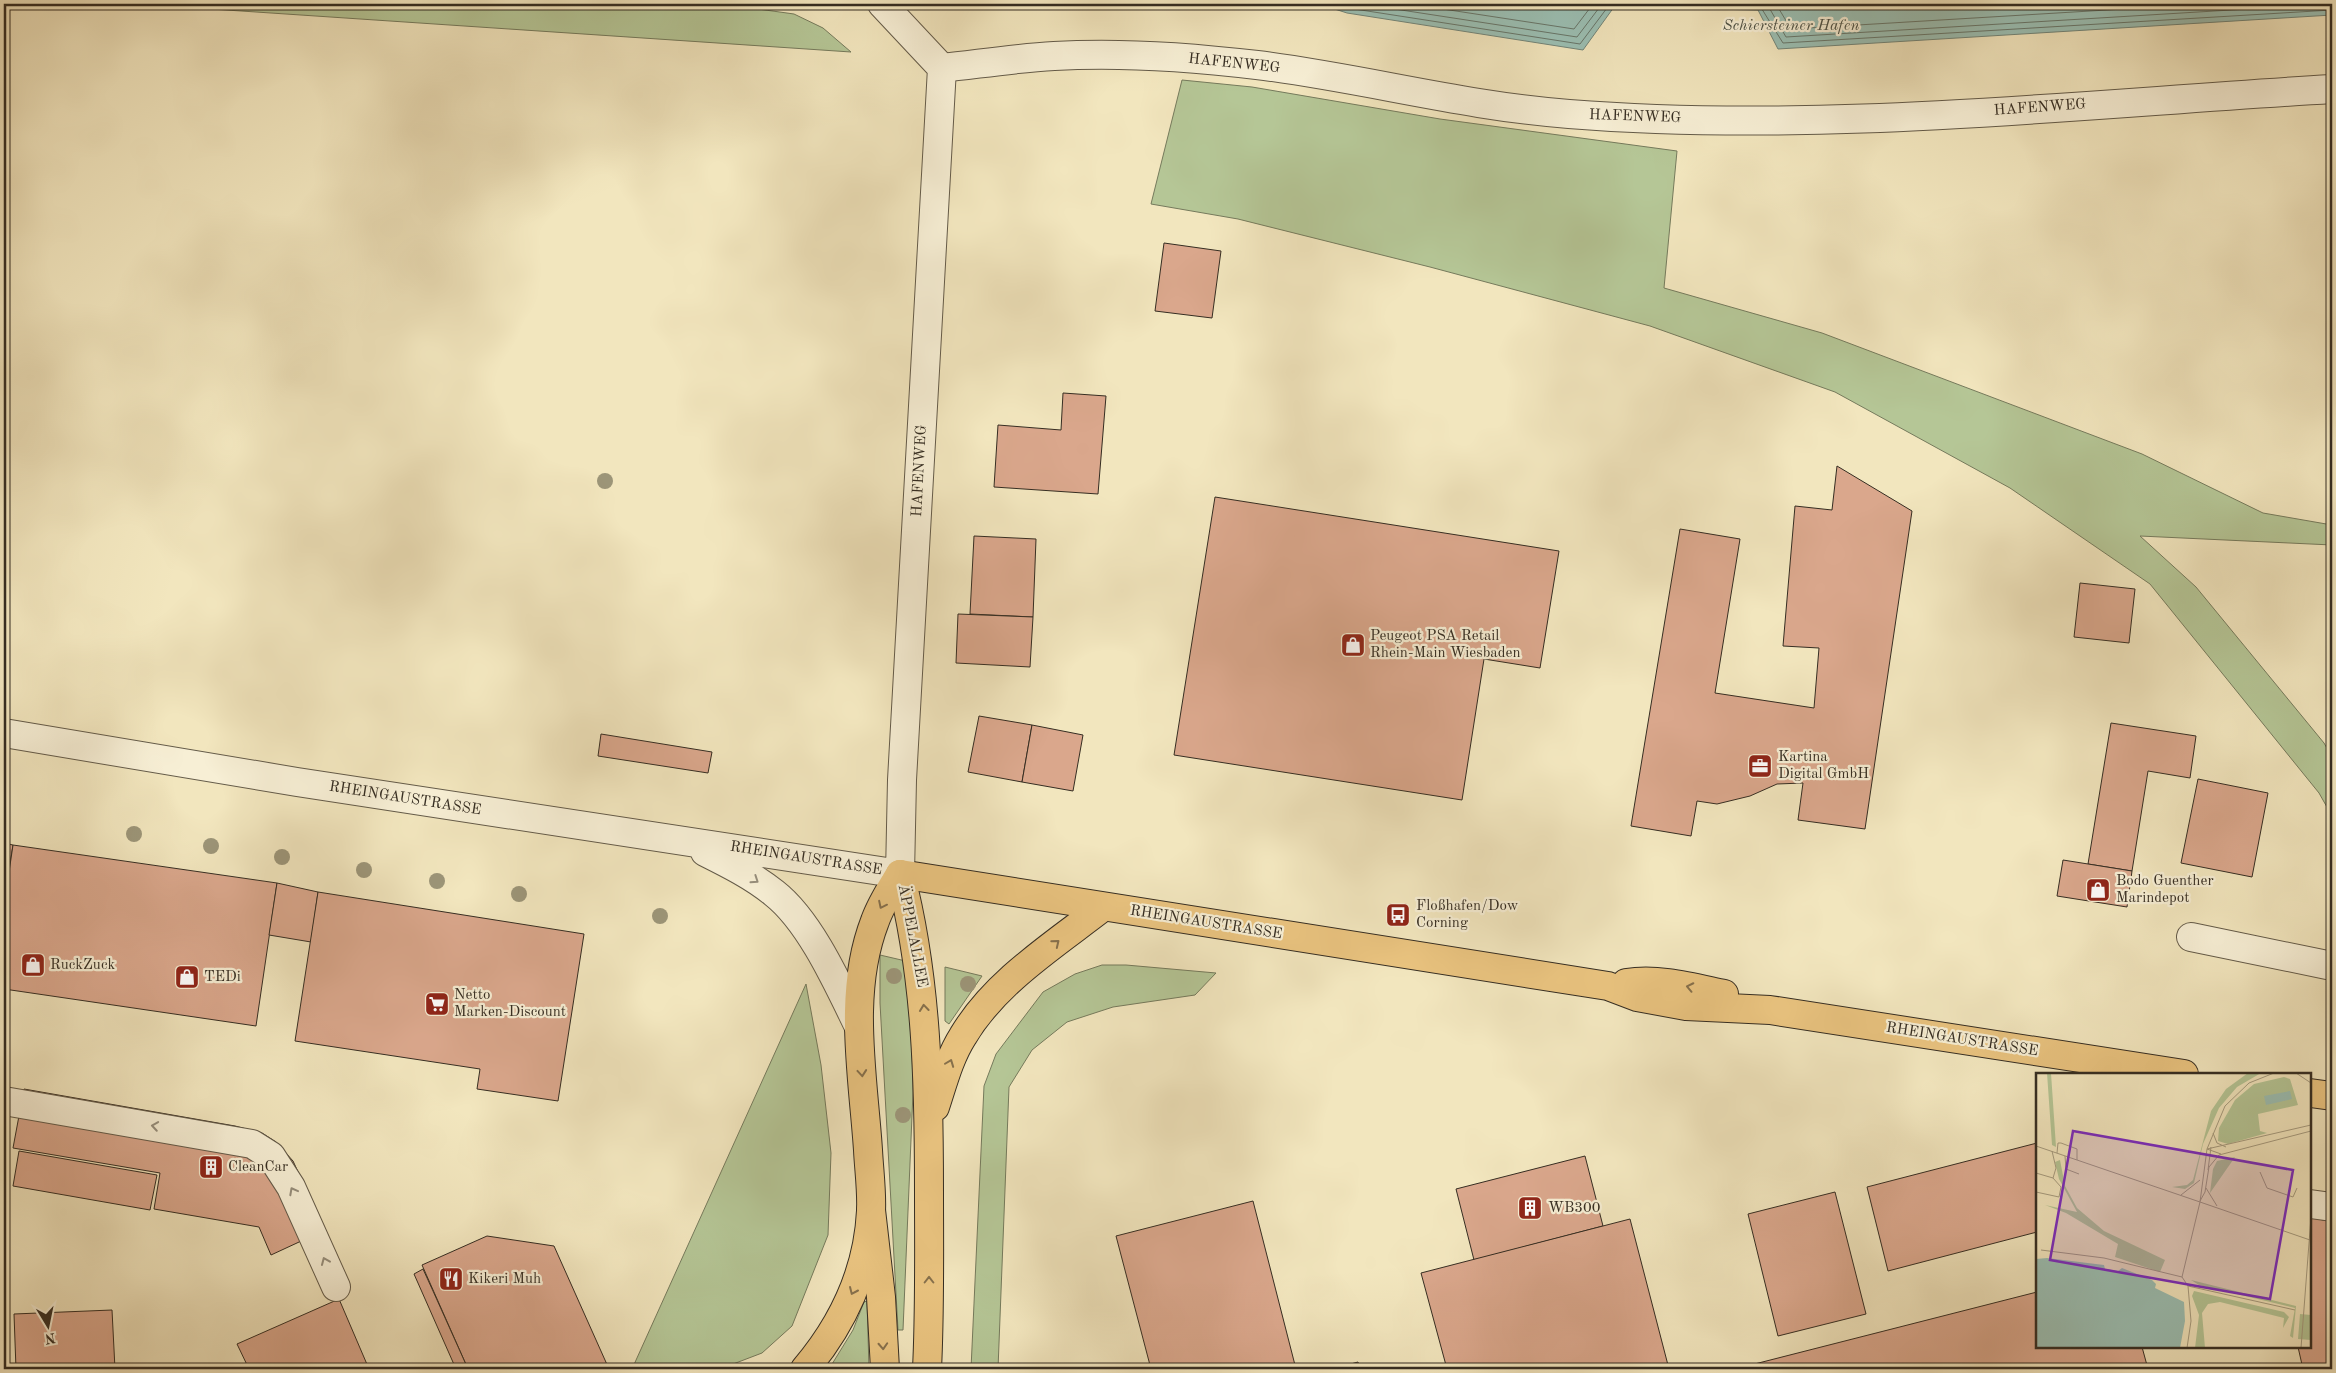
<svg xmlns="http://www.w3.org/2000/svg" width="2336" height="1373" font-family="'Old Standard TT',serif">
  <rect width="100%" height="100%" fill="#f2e6be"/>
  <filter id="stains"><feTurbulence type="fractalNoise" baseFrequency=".004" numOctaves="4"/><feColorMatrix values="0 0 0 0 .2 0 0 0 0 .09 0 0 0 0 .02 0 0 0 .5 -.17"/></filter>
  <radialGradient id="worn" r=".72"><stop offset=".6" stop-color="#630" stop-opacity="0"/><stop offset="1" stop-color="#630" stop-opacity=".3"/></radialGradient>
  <!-- green -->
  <g fill="#b5c696" stroke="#757a5c">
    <path d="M137 4H662L758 9 794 14 823 28 851 52Z"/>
    <path d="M1182 80 1252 87 1440 119 1677 151 1664 288 1822 333 2142 454 2263 513 2332 525V545L2140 536 2196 587 2324 743 2332 757V816L2319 793 2150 584 2010 488 1835 392 1650 326 1430 267 1238 219 1151 204Z"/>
    <path d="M880 955 910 962 913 1092 903 1330H898L880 1003Z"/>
    <path d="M1102 965H1126L1216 973 1195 995 1113 1007 1067 1022 1032 1050 1009 1087 998 1369H971L984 1086 996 1054 1043 992 1075 974Z"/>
    <path d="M945 967 982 976 949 1024 945 1021Z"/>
    <path d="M806 984 821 1065 831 1153 828 1235 792 1326 762 1353 720 1369H632Z"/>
    <path d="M867 1301 869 1369H829L853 1330 864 1302Z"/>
  </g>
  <!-- water -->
  <path fill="#9bbfb3" stroke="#728579" d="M1319 4H2332V15L1778 49 1758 10 1614 7 1583 50 1347 13Z"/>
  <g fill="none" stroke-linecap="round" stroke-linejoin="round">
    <!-- shore -->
    <g stroke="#68766a" stroke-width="1">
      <path d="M1335 4 1348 8 1580 44 1610 4"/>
      <path d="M1362 4 1577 37 1602 4"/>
      <path d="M1410 4 1574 29 1593 4"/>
      <path d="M1678 4 1760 6 1783 43 2332 10"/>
      <path d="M1767 4 1786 37 2330 4"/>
      <path d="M1776 4 1791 29 2207 4"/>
    </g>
  </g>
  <!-- building -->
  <g fill="#daa78c" stroke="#352d22">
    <path d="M2327 163H2332V243Z"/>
    <path d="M1164 243 1221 251 1212 318 1155 311Z"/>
    <path d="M1063 393 1106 396 1098 494 994 487 998 425 1061 430Z"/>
    <path d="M1837 466 1912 511 1865 829 1798 820 1803 783 1777 784 1750 796 1717 804 1697 801 1691 836 1631 826 1680 529 1740 539 1715 693 1814 708 1819 648 1783 646 1795 506 1832 510Z"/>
    <path d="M1215 497 1559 551 1540 668 1484 659 1462 800 1174 755Z"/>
    <path d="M974 536 1036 539 1033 617 970 614Z"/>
    <path d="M2080 583 2135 589 2129 643 2074 637Z"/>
    <path d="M958 614 1033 617 1030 667 956 663Z"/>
    <path d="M979 716 1032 725 1022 782 968 772Z"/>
    <path d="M2111 723 2196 736 2190 778 2148 771 2132 871 2088 864Z"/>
    <path d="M1032 725 1083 735 1073 791 1022 782Z"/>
    <path d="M601 734 712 752 708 773 598 756Z"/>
    <path d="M2198 779 2268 793 2252 877 2181 863Z"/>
    <path d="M4 843 13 845 6 888H4Z"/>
    <path d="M13 845 277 883 256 1026 4 989V906Z"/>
    <path d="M2063 860 2132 871 2127 907 2057 896Z"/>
    <path d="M277 883 318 892 311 942 269 935Z"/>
    <path d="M318 892 584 934 558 1101 477 1089 480 1069 295 1041Z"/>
    <path d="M24 1089 235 1126 262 1133 276 1142 293 1161 325 1230 271 1255 259 1227 154 1209 160 1173 13 1148Z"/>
    <path d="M2037 1143V1232L1888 1271 1867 1187Z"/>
    <path d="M19 1151 157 1175 150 1210 13 1186Z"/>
    <path d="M1585 1156 1603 1226 1474 1260 1456 1189Z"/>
    <path d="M1835 1192 1866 1314 1778 1336 1748 1214Z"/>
    <path d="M1253 1201 1296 1369H1151L1116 1236Z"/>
    <path d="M2310 1217 2332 1222V1369H2303L2298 1347H2310Z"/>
    <path d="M1630 1219 1669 1369H1447L1421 1273Z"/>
    <path d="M487 1236 554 1246 609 1369H468L422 1265Z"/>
    <path d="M423 1269 433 1291 468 1369H456L414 1274Z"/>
    <path d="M2037 1292V1347H2142L2148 1369H1735Z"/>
    <path d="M339 1299 369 1369H249L237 1344Z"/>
    <path d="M112 1310 115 1369H16L14 1314Z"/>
    <path d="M1358 1362 1360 1369H1332Z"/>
  </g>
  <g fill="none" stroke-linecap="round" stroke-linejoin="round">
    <defs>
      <g id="minor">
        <path d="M942 68C979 64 1017 58 1054 56 1121 52 1190 57 1257 65 1362 78 1463 106 1569 114 1822 134 2079 104 2332 89"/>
        <path d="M4 733 297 782 900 874 902 780 942 68 882 4"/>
        <path d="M705 852C729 864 753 876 774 893 810 921 838 984 858 1025"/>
        <path d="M2191 937 2332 966"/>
        <path d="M4 1101 252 1144 271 1156 291 1187 336 1287"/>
        <path d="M2310 1204 2332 1207"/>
      </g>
      <g id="major">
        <path d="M900 874 1608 986 1637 997 1686 1006 1770 1010 2184 1074"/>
        <path d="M900 874C927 978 929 1084 929 1191 929 1250 930 1310 927 1369"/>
        <path d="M1626 983C1659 978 1691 987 1724 994"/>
        <path d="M2310 1093 2332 1096"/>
        <path d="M935 1107C943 1083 949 1058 963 1036 995 982 1054 945 1103 907"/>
        <path d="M805 1369C843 1324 868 1270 871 1211 872 1191 869 1170 868 1150 863 1075 847 993 875 921 881 904 891 889 900 874"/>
      </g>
      <path id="highway" d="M871 1210 881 1297 885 1369"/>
    </defs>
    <!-- minor casing -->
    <use href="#minor" stroke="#645b49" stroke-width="30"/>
    <!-- major casing -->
    <use href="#major" stroke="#352d22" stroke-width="30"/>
    <!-- highway casing -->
    <use href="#highway" stroke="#352d22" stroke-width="30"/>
    <!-- minor -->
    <use href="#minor" stroke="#f7efd5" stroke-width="28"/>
    <!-- major -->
    <use href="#major" stroke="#e9c37f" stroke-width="28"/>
    <!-- highway -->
    <use href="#highway" stroke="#e9c37f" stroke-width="28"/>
  </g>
  <!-- trees -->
  <g fill="#9c9578">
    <circle cx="605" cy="481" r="8"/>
    <circle cx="134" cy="834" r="8"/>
    <circle cx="211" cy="846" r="8"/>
    <circle cx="282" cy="857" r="8"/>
    <circle cx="364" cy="870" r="8"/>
    <circle cx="437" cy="881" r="8"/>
    <circle cx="519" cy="894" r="8"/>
    <circle cx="660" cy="916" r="8"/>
    <circle cx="894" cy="976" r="8"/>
    <circle cx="968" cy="984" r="8"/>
    <circle cx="903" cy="1115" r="8"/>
  </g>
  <!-- one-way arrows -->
  <defs><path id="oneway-chevron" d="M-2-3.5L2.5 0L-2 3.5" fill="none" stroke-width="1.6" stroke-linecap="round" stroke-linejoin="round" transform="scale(1.25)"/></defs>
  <g stroke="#968e7c">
    <use href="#oneway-chevron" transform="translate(755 880) rotate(34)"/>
    <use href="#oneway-chevron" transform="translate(155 1126) rotate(-171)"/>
    <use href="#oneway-chevron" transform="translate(293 1191) rotate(-118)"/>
    <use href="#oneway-chevron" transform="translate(325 1261) rotate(-113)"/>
  </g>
  <g stroke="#86704c">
    <use href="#oneway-chevron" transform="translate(882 905) rotate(116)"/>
    <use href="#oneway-chevron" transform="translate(1056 943) rotate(-39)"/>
    <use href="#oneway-chevron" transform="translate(1690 987) rotate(-168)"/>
    <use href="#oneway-chevron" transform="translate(924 1008) rotate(-96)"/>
    <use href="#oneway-chevron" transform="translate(950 1063) rotate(-69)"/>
    <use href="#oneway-chevron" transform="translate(862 1073) rotate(85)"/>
    <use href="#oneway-chevron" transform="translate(929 1280) rotate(-90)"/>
    <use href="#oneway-chevron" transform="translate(853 1291) rotate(114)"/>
    <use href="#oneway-chevron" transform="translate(883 1346) rotate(87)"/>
  </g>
  <!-- icons -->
  <defs>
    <symbol id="shop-square" viewBox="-11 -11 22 22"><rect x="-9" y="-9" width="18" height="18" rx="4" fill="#8f2418" stroke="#f7efd5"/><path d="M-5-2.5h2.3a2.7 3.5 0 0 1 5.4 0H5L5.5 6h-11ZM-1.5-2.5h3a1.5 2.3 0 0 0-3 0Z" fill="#fff"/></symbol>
    <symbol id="office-square" viewBox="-11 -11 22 22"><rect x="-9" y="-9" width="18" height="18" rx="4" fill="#8f2418" stroke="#f7efd5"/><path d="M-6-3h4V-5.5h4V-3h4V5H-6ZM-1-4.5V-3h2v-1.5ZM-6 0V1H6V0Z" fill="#fff"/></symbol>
    <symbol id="bus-square" viewBox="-11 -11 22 22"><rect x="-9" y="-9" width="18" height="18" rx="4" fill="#8f2418" stroke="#f7efd5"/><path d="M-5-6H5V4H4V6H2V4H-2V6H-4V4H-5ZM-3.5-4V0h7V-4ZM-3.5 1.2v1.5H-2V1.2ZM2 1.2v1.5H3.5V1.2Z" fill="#fff"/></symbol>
    <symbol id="supermarket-square" viewBox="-11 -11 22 22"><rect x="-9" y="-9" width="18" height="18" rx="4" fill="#8f2418" stroke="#f7efd5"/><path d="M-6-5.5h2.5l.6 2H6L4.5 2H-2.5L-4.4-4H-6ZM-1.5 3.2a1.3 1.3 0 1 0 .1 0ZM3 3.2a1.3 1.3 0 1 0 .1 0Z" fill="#fff"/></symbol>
    <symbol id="building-square" viewBox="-11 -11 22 22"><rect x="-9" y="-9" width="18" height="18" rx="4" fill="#8f2418" stroke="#f7efd5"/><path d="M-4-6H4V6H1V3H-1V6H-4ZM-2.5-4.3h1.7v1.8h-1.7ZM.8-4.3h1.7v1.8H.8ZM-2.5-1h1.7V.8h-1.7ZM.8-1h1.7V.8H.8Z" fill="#fff"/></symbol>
    <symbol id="restaurant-square" viewBox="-11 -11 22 22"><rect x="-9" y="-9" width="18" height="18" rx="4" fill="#8f2418" stroke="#f7efd5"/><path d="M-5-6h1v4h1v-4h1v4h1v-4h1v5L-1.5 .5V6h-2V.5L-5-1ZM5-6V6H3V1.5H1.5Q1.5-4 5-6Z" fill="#fff"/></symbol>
  </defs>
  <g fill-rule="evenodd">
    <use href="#shop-square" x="1339" y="631" width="28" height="28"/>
    <use href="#office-square" x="1746" y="752" width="28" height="28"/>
    <use href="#shop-square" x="2084" y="876" width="28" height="28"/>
    <use href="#bus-square" x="1384" y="901" width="28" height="28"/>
    <use href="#shop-square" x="19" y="951" width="28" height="28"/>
    <use href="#shop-square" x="173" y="963" width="28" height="28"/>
    <use href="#supermarket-square" x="423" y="990" width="28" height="28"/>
    <use href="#building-square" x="197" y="1153" width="28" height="28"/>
    <use href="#building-square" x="1516" y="1194" width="28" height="28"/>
    <use href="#restaurant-square" x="437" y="1265" width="28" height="28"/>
  </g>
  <g text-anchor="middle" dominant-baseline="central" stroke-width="4.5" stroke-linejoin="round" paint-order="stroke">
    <!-- street labels -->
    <g font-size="15" fill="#352d22" stroke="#f7efd5">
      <text transform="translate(1234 64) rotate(6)">HAFENWEG</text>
      <text transform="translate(2040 108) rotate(-4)">HAFENWEG</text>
      <text transform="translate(1635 117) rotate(2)">HAFENWEG</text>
      <text transform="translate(920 471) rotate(-87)">HAFENWEG</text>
      <text transform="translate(405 799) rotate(9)">RHEINGAUSTRASSE</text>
      <text transform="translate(806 859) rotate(9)">RHEINGAUSTRASSE</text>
      <text transform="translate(1206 923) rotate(9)">RHEINGAUSTRASSE</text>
      <text transform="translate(912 936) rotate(79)">ÄPPELALLEE</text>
      <text transform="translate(1962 1040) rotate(9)">RHEINGAUSTRASSE</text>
    </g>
    <!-- poi labels -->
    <g font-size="15" fill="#352d22" stroke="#f7efd5" text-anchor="start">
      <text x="1370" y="636">Peugeot PSA Retail<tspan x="1370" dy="17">Rhein-Main Wiesbaden</tspan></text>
      <text x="1778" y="757">Kartina<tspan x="1778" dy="17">Digital GmbH</tspan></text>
      <text x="2116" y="881">Bodo Guenther<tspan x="2116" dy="17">Marindepot</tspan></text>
      <text x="1416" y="906">Floßhafen/Dow<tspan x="1416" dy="17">Corning</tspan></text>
      <text x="50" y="965">RuckZuck</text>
      <text x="204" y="977">TEDi</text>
      <text x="454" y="995">Netto<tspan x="454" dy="17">Marken-Discount</tspan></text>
      <text x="228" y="1167">CleanCar</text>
      <text x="1548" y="1208">WB300</text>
      <text x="468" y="1279">Kikeri Muh</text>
    </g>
    <!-- water labels -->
    <g font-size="16" font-style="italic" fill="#4e5246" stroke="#f7efd5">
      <text x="1791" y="26">Schiersteiner Hafen</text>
    </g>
  </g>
  <!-- overview -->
  <g transform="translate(2036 1073)">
    <rect width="275" height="275" fill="#f2e6be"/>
    <path d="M11 0H15L20 74 16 72ZM212 0H225L201 14 183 35 167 71 158 110 149 116 136 114 151 112 157 107 175 38 190 16ZM248 4 254 6 262 32 222 41 224 58 231 60 192 71 182 68 183 55 199 27 218 11ZM199 84 174 120 177 96 181 88ZM24 87 29 113 41 135 68 158 129 187 124 199 79 184 82 171 30 140 9 132 41 139 23 106 19 89ZM155 207 260 233 257 265 254 263 259 235 163 212ZM158 218 248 239 253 244 247 255 248 245 184 229 172 231 166 240 169 275H159L163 242 156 223ZM264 241 275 242V267L262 266Z" fill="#b5c696"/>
    <path d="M254 18 256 26 230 32 228 23ZM11 185 68 192 69 196 82 198 86 195 116 207 120 211 119 215 148 229 149 248 144 275H0V186Z" fill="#9bbfb3"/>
    <path fill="none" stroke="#a69c80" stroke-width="1" d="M260 0 275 10M177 60 181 70 190 74M0 73 164 129M21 80 22 70H25L41 76V87M185 81 171 76 189 33 213 10 238 0M29 83 30 96 43 101M172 97 175 74M224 99 231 115 257 124 261 115M0 100 17 105 20 95 16 78M170 115 181 133M0 119 23 124 25 114 17 105M145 122 164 107M164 128 169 119 173 94 183 82 275 58M164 129 171 76 275 52M5 177 68 185 146 204M152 213 259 237M151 275 155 248 152 213 146 204 164 129 274 167M265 275 275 144"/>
    <path fill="#7b2cbf" fill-opacity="0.15" stroke="#7b2cbf" stroke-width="2.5" d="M37 58 257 97 234 226 14 187Z"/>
    <rect width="275" height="275" fill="none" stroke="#352d22" stroke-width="2.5"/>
  </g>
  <!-- margin -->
  <rect width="2336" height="1373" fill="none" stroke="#f2e6be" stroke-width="20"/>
  <rect x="5" y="5" width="2326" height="1363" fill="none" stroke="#352d22" stroke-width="2.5"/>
  <rect x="10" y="10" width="2316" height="1353" fill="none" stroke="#352d22"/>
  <!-- north arrow -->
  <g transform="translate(48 1326) rotate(170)" stroke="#f7efd5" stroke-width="4" paint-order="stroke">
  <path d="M0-4L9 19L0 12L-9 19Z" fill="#352d22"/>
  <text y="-8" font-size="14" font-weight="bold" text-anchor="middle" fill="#352d22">N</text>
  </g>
  <rect width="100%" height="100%" filter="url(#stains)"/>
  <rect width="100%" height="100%" fill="url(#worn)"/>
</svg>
